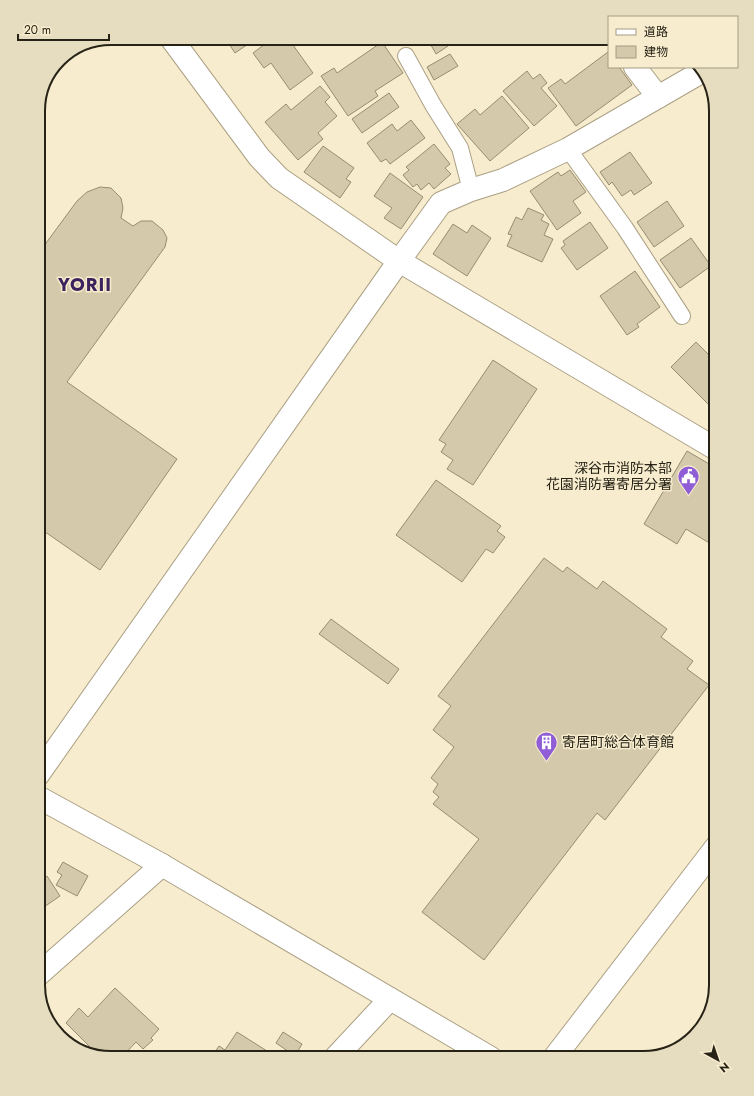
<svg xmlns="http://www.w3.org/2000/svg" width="754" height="1096" font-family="Jost,'Noto Sans JP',sans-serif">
  <rect width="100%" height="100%" fill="#f7ecce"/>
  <!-- building -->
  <g fill="#d4c9ab" stroke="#978d71">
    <path d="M225 38H257L235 53Z"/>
    <path d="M273 38H288L313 73 290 90 271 63 264 68 253 53Z"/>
    <path d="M427 38H450L446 41 448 46 436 54Z"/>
    <path d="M382 42 403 73 375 91 378 96 348 116 321 76 334 68 337 73Z"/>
    <path d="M608 52 609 54V67H619L632 85 576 126 548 88 561 79 565 84Z"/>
    <path d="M450 54 458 66 434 80 427 67Z"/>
    <path d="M527 71 533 79 540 74 547 83 541 88 557 106 534 126 503 91Z"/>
    <path d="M320 86 330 97 325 102 337 116 318 133 323 139 298 160 265 122 286 104 291 110Z"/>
    <path d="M389 93 399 107 362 133 352 119Z"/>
    <path d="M502 96 529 128 490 161 457 124 475 109 480 115Z"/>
    <path d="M411 120 425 138 390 164 386 159 381 162 367 143 392 124 397 131Z"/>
    <path d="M434 144 450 164 445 168 451 174 434 189 429 183 421 190 417 184 413 187 403 175 409 170 406 167Z"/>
    <path d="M323 146 354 168 346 179 351 182 340 198 304 172Z"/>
    <path d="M630 152 652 183 634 195 631 190 622 196 612 182 609 185 600 172Z"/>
    <path d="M570 170 586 192 573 201 581 213 557 230 530 191 558 172 561 176Z"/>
    <path d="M390 173 423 197 401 229 384 218 392 208 374 196Z"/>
    <path d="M100 187 111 188 121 198 123 208 121 218 133 226 141 221H152L163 230 167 238 165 247 67 382 177 459 100 570 38 527V254L77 201 87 192Z"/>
    <path d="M667 201 684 226 654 247 637 222Z"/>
    <path d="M528 208 544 215 541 220 549 224 544 235 553 239 542 262 507 246 512 235 508 234 516 217 522 220Z"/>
    <path d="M590 222 608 248 577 270 561 248 565 245 563 241Z"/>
    <path d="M453 224 467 233 472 225 491 238 467 276 433 254Z"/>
    <path d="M691 238 711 266 680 288 660 260Z"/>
    <path d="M635 271 660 307 637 324 639 327 627 335 600 296Z"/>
    <path d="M696 342 716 362V408L714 410 671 367Z"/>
    <path d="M493 360 537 389 473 485 447 469 453 460 441 452 446 444 439 440Z"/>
    <path d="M687 451 716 468V547L686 529 677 544 644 524Z"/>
    <path d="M436 480 501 526 497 531 505 537 493 553 486 549 462 582 396 535Z"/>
    <path d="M544 558 563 572 567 567 597 589 603 581 667 629 661 637 693 661 687 669 709 685 605 820 597 813 484 960 422 912 479 839 433 804 439 797 433 792 438 784 431 778 454 747 433 730 451 706 438 696Z"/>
    <path d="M331 619 399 669 388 684 319 634Z"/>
    <path d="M63 862 88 876 77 896 56 885 62 875 57 872Z"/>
    <path d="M47 876 60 896 44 907 38 899V882Z"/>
    <path d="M115 988 159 1029 151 1038 153 1040 143 1049 136 1042 121 1058H107L99 1056 66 1023 79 1008 88 1017Z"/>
    <path d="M237 1032 267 1051 262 1058H211L219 1046 225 1050Z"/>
    <path d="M283 1032 302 1044 295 1056 276 1043Z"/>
    <path d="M135 1051 149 1056 148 1058H133Z"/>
  </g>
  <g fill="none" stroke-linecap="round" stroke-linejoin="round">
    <defs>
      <g id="service">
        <path d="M406 56 433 105 460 148 471 190"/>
        <path d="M568 149 625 228 682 316"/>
      </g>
      <g id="minor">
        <path d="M171 38 259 157 279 178 399 261 716 449"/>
        <path d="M635 67 658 97"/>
        <path d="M399 261 441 203 471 190 503 180 568 149 703 71"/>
        <path d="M38 975 162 865"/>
      </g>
      <g id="tertiary">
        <path d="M38 775 399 261"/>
        <path d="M38 797 162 865 491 1058"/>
        <path d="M335 1058 390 999"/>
        <path d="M554 1058 716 847"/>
      </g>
    </defs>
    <!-- service casing -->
    <use href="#service" stroke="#aba084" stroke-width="18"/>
    <!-- minor casing -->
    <use href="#minor" stroke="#aba084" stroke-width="24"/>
    <!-- tertiary casing -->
    <use href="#tertiary" stroke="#aba084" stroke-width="24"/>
    <!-- service -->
    <use href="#service" stroke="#fff" stroke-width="16"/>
    <!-- minor -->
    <use href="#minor" stroke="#fff" stroke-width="22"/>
    <!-- tertiary -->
    <use href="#tertiary" stroke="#fff" stroke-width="22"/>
  </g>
  <!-- icons -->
  <defs>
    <symbol id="civic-pin" viewBox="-11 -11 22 30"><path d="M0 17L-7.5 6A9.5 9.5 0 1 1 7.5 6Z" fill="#8f5dd6" stroke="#f7ecce"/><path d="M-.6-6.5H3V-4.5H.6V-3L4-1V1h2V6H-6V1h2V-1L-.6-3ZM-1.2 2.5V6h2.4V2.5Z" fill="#fff"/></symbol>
    <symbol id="building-pin" viewBox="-11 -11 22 30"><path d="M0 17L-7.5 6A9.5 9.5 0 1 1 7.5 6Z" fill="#8f5dd6" stroke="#f7ecce"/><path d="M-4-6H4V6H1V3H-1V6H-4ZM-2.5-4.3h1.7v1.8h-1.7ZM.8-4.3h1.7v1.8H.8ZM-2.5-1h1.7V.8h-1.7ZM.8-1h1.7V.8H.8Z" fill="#fff"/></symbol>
  </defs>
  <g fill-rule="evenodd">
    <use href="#civic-pin" x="676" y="464" width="25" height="34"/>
    <use href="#building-pin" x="534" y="730" width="25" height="34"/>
  </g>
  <g text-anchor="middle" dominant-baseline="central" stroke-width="3" stroke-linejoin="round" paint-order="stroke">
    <!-- poi labels -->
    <g font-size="14" fill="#262216" stroke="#f7ecce" text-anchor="end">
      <text x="672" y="468">深谷市消防本部<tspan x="672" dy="16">花園消防署寄居分署</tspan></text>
      <text x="562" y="742" text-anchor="start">寄居町総合体育館</text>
    </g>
    <!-- district labels -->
    <g font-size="18" font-weight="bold" letter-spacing="1" fill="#3c235d" stroke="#f7ecce">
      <text x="85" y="285">YORII</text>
    </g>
  </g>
  <!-- crop -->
  <path d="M0 0H754V1096H0ZM111 45H643A66 66 0 0 1 709 111V985A66 66 0 0 1 643 1051H111A66 66 0 0 1 45 985V111A66 66 0 0 1 111 45Z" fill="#e6dcbf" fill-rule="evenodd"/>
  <path fill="none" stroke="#262216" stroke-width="2" d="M111 45H643A66 66 0 0 1 709 111V985A66 66 0 0 1 643 1051H111A66 66 0 0 1 45 985V111A66 66 0 0 1 111 45Z"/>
  <!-- legend -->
  <rect x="608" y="16" width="130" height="52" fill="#f7ecce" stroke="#a39b84"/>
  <rect x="616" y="29" width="20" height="6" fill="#ffffff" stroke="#a39b84"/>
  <text x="644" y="36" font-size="12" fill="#262216">道路</text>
  <rect x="616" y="46" width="20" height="12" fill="#d4c9ab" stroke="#a39b84"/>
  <text x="644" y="56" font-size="12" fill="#262216">建物</text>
  <!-- north arrow -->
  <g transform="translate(718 1060) rotate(140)" stroke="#f7ecce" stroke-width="3" paint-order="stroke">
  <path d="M0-3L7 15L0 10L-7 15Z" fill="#262216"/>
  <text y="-6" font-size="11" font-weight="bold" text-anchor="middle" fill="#262216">N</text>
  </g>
  <!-- scale -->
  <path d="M18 34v6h91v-6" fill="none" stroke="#262216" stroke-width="2"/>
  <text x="24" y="34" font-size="12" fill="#262216" stroke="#f7ecce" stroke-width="3" paint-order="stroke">20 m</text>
</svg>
